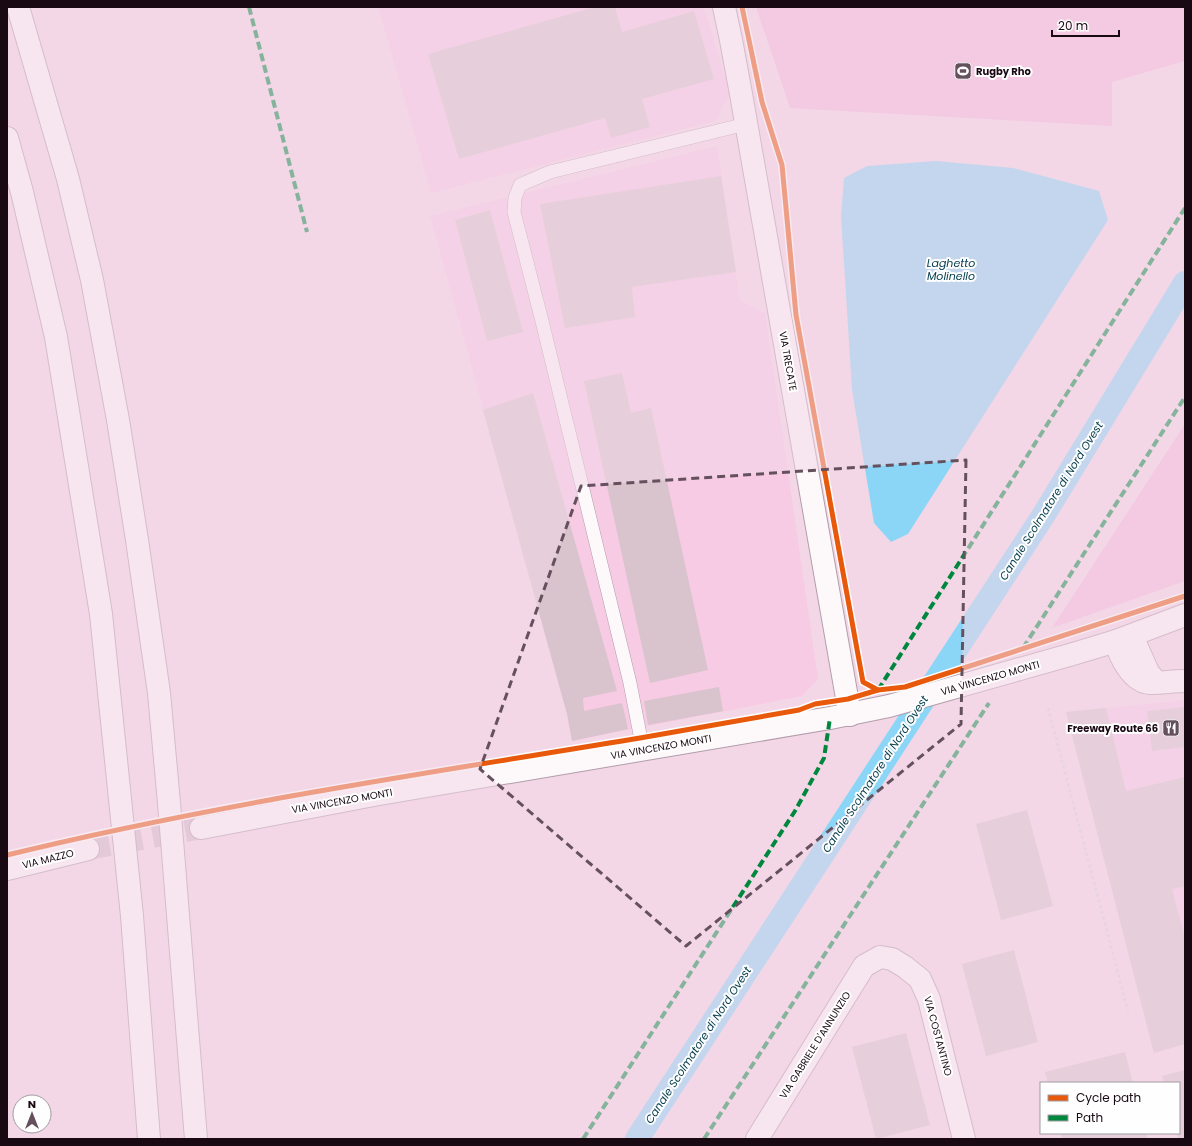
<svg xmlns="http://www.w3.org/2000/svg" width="1192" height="1146" font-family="Poppins,sans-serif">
  <rect width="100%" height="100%" fill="#f3d7e7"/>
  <!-- built -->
  <g fill="#f7cbe4">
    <path d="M378 7H704L730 93 716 121 431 193Z"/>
    <path d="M717 146 740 300 765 313 818 679 802 696 572 741 567 714 430 216Z"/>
    <path d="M1185 700V1044L1154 1053 1066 712Z"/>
  </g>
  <!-- green -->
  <g fill="#f3badc">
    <path d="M756 7H1185V61L1112 82V126L790 108Z"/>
    <path d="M1185 424V581L1052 628Z"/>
  </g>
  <!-- water -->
  <path fill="#8bd6f6" d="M936 161 1013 168 1099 191 1108 220 908 534 891 542 874 523 852 390 841 216 844 178 867 166Z"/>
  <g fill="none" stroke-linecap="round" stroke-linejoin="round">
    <!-- canal -->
    <path stroke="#8bd6f6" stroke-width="24" d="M637 1139 1043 516 1185 283"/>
  </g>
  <!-- building -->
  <g fill="#d9c3cc">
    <path d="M595 7H615L622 32 694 11 714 79 642 99 650 127 611 138 605 118 459 159 428 54Z"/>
    <path d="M721 176 736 272 632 287 635 317 565 328 540 204Z"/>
    <path d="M490 210 523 332 487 341 455 220Z"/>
    <path d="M622 373 631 413 651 408 708 670 650 683 584 381Z"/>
    <path d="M533 393 617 691 583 698 584 711 622 703 628 729 572 741 567 714 483 410Z"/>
    <path d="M719 687 723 711 648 725 644 701Z"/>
    <path d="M1185 707V747L1152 751 1147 711Z"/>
    <path d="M1106 708 1126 791 1185 777V886L1172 889 1185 939V1044L1154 1053 1066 712Z"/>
    <path d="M1027 810 1053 906 1001 920 976 824Z"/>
    <path d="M1014 950 1038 1042 986 1056 962 964Z"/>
    <path d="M906 1033 930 1125 876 1139 852 1047Z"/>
    <path d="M1125 1052 1133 1083H1048L1045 1072Z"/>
    <path d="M1185 1070V1139H1178L1177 1133H1179V1083H1164L1162 1076Z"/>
    <path d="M1061 1133H1146L1148 1139H1062Z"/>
  </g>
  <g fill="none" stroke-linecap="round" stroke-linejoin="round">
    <!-- street-tunnel -->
    <path stroke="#d2b8c7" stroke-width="22" stroke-dasharray="22 11" stroke-linecap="butt" d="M88 849 201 828"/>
    <defs>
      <path id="lane" d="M643 750 630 683 542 321 514 212 515 198 520 185 550 172 746 124"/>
      <g id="street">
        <path d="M724 7 731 40 741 94 850 715"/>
        <path d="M1132 636 1148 672 1156 682"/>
        <path d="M1116 641C1119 656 1132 682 1150 683 1161 683 1174 681 1185 681"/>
        <path d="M201 828 379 794 830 718 889 706 1073 654 1116 641 1185 615"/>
        <path d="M7 869 88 849"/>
        <path d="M757 1139 864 966 880 957 892 959 905 967 920 979 929 999 964 1139"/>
      </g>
      <g id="highway">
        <path d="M18 7 68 179 92 280 118 420 137 540 159 693 169 803 196 1139"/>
        <path d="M7 138 22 192 56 337 101 614 132 916 149 1139"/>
      </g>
    </defs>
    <!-- lane casing -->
    <use href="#lane" stroke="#b29da9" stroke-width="14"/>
    <!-- street casing -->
    <use href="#street" stroke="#b29da9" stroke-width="24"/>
    <!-- highway casing -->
    <use href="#highway" stroke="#b29da9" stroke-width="24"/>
    <!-- path -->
    <path stroke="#dad1d6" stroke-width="2.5" stroke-dasharray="3 3" stroke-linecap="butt" d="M1048 708 1128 1011"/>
    <!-- lane -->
    <use href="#lane" stroke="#fdf9fb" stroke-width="13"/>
    <!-- street -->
    <use href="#street" stroke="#fdf9fb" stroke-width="22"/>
    <!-- highway -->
    <use href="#highway" stroke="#fdf9fb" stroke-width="22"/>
    <!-- quiet -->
    <g stroke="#00873e" stroke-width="4" stroke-dasharray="8 4" stroke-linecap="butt">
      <path d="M249 7 307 232"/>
      <path d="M1023 648 1185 397"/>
      <path d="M878 690 1185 208"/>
      <path d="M583 1139 795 811 824 758 830 718"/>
      <path d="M704 1139 989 703"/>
    </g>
    <defs>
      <g id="cycleway">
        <path d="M878 690 905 687 1185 596"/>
        <path d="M7 855C216 804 428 773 640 738 693 729 746 719 799 710L815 704 848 699 878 690 863 682 796 315 782 165 762 102 742 7"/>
      </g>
    </defs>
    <!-- cycleway casing -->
    <use href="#cycleway" stroke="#fefefe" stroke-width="8"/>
    <!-- cycleway -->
    <use href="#cycleway" stroke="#e8590c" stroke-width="5"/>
  </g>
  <!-- marked area -->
  <path d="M0 0H1192V1146H0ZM966 460 961 724 686 946 480 769 581 486Z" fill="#f3d7e7" fill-opacity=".55" fill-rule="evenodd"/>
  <path fill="none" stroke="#65515d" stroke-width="3" stroke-dasharray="8 5" stroke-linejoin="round" d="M966 460 961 724 686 946 480 769 581 486Z"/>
  <!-- icons -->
  <defs>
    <symbol id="stadium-square" viewBox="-11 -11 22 22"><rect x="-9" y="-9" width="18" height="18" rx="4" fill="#65515d" stroke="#fefefe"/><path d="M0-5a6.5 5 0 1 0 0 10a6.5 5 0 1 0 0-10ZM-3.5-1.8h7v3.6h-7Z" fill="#fff"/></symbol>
    <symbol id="restaurant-square" viewBox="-11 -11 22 22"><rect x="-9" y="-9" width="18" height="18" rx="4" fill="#65515d" stroke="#fefefe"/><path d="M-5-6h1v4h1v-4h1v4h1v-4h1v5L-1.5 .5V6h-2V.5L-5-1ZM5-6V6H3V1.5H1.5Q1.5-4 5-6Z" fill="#fff"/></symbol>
  </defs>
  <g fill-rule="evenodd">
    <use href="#stadium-square" x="953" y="61" width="20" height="20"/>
    <use href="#restaurant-square" x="1161" y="718" width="20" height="20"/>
  </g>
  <g text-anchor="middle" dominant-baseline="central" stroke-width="4" stroke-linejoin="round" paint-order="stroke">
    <!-- poi labels -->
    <g font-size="10" font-weight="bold" fill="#190913" stroke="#fefefe" text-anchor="start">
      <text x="976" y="71">Rugby Rho</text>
      <text x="1158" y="728" text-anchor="end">Freeway Route 66</text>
    </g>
    <!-- street labels -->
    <g font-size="10" fill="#190913" stroke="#fefefe">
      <text transform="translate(788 361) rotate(80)">VIA TRECATE</text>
      <text transform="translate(990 678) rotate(-16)">VIA VINCENZO MONTI</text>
      <text transform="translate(661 747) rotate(-10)">VIA VINCENZO MONTI</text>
      <text transform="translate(342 801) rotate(-10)">VIA VINCENZO MONTI</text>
      <text transform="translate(48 859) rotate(-14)">VIA MAZZO</text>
      <text transform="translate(938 1036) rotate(75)">VIA COSTANTINO</text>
      <text transform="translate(815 1045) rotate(-58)">VIA GABRIELE D'ANNUNZIO</text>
    </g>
    <!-- water labels -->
    <g font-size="11" font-style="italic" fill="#094050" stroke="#fefefe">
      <text x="951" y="263">Laghetto<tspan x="951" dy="13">Molinello</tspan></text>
      <text transform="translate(1051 501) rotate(-58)">Canale Scolmatore di Nord Ovest</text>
      <text transform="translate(875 774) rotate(-57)">Canale Scolmatore di Nord Ovest</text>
      <text transform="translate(698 1045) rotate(-57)">Canale Scolmatore di Nord Ovest</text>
    </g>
  </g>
  <!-- border -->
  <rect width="1192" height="1146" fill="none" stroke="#190913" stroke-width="16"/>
  <!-- legend -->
  <rect x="1040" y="1082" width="140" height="52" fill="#fefefe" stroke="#a29ca0"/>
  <rect x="1048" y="1095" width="20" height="6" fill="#e8590c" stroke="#a29ca0"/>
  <text x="1076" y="1102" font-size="12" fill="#190913">Cycle path</text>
  <rect x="1048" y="1115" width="20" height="6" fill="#00873e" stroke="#a29ca0"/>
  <text x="1076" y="1122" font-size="12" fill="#190913">Path</text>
  <!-- north arrow -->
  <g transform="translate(32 1114)"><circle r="19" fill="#fefefe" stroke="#a29ca0"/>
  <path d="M0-3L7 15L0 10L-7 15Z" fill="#65515d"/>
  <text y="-6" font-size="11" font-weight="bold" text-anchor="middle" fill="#190913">N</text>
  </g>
  <!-- scale -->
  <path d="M1052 30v6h67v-6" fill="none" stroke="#190913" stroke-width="2"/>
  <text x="1058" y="30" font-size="12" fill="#190913" stroke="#fefefe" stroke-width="3" paint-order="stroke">20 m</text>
</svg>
